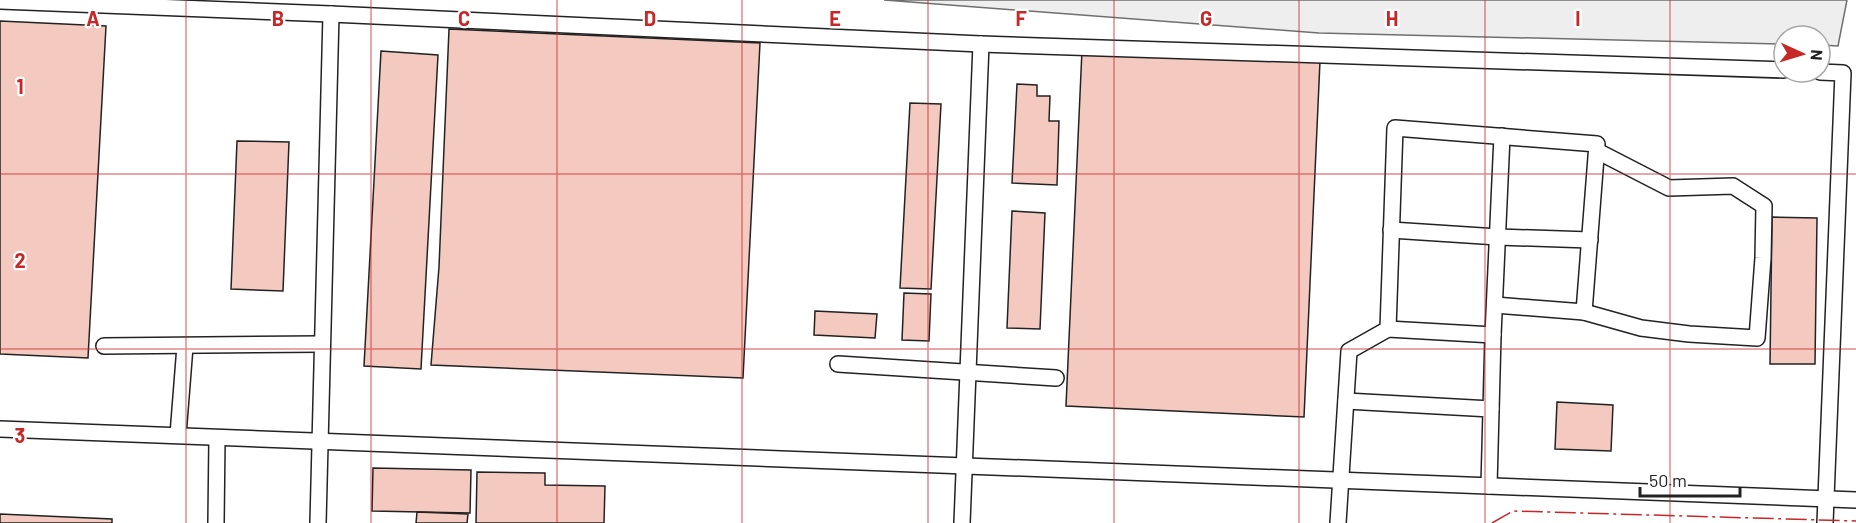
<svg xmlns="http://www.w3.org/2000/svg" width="1856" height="523" font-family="Barlow,sans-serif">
  <rect width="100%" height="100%" fill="#fff"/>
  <!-- green -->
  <path fill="#eee" stroke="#6f6f6f" stroke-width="1.5" d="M884 0H1847L1838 46 1820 45V36H1784V44L1319 33Z"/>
  <!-- building -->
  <g fill="#f3c9c0" stroke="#222" stroke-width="1.5">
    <path d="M0 21 106 26 88 358 0 354Z"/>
    <path d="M449 29 760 43 743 378 431 365 439 267Z"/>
    <path d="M1082 50 1320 61 1304 417 1066 406Z"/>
    <path d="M381 51 438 55 421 369 364 366Z"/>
    <path d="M1017 84 1037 85V96H1050L1049 121H1059L1057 185 1012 183Z"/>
    <path d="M910 103 941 104 931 289 900 288Z"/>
    <path d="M237 141 289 142 283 291 231 289Z"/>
    <path d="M1012 211 1045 213 1040 329 1007 328Z"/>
    <path d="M1772 217 1817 218 1815 364H1770Z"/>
    <path d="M904 293 931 294 929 341 902 340Z"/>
    <path d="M815 311 877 314 875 338 814 335Z"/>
    <path d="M1557 402 1613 405 1611 451 1555 449Z"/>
    <path d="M373 468 471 470 470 513 372 511Z"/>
    <path d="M477 472 545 473V485L605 486 604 523H476Z"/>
    <path d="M417 512 468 514 467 523H416Z"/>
    <path d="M0 514 112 519V523H0Z"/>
  </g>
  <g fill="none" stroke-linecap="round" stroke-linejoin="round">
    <defs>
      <g id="minor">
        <path d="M0 1 331 14 981 44 1784 70"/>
        <path d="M1820 72 1843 73 1825 523"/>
        <path d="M1391 230 1498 237 1590 240"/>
        <path d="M1584 312 1641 328 1689 334 1757 338 1763 258 1764 206 1733 186 1669 188 1597 151"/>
        <path d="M1388 329 1493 335"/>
        <path d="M104 346 322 344"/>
        <path d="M838 364 1056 378"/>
        <path d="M1346 401 1491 409"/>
        <path d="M0 429 1856 500"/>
        <path d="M178 435 185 346"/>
        <path d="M1489 486 1493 335 1502 136"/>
        <path d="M216 523 217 438"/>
        <path d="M318 523 331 14"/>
        <path d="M962 523 981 44"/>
        <path d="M1338 523 1349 351 1388 329 1395 128 1597 144 1584 312 1495 305"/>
      </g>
    </defs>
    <!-- minor casing -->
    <use href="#minor" stroke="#222" stroke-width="18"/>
    <!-- minor -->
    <use href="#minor" stroke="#fff" stroke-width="15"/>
    <!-- power -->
    <path stroke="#c62828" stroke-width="1.5" stroke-dasharray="21 4.5 3 4.5" stroke-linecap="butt" d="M1492 523 1513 511 1856 521"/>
  </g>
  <!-- grid -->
  <path fill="none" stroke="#c62828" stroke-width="1.5" stroke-opacity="0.55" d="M186 0V523M371 0V523M557 0V523M742 0V523M928 0V523M1114 0V523M1299 0V523M1485 0V523M1670 0V523M0 174H1856M0 349H1856"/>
  <g font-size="20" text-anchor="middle" font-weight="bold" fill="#c62828" stroke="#fff" stroke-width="4.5" stroke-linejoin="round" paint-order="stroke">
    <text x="93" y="26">A</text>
    <text x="278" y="26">B</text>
    <text x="464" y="26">C</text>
    <text x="650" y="26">D</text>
    <text x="835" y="26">E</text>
    <text x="1021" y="26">F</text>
    <text x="1206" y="26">G</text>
    <text x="1392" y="26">H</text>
    <text x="1578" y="26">I</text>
    <text x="20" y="94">1</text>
    <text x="20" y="268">2</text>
    <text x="20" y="443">3</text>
  </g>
  <!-- north arrow -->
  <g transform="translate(1802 54) rotate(94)"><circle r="28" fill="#ffffff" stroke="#a7a7a7" stroke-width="1.5"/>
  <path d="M0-4.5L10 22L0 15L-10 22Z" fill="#c62828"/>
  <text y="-9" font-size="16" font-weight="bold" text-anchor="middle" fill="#222222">N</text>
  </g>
  <!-- scale -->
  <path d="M1640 487v9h100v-9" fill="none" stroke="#222222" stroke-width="3"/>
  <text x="1649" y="487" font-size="18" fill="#222222" stroke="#ffffff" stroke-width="4.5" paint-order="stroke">50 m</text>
</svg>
